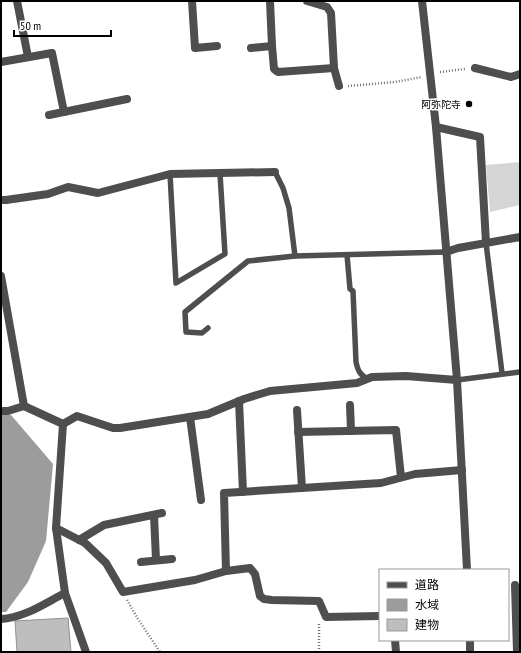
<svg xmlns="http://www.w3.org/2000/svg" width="521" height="653" font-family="'PT Sans Narrow','Noto Sans JP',sans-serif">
  <rect width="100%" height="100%" fill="#fff"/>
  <!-- green -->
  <path fill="#d5d5d5" d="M520 162V205L490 212 486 165Z"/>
  <!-- water -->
  <path fill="#9c9c9c" d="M1 415H11L53 464 46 541 28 582 6 612H1Z"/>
  <!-- building -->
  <path fill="#bebebe" stroke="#929292" d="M68 618 71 652H17L15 621Z"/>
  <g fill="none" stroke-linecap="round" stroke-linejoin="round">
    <!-- path -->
    <g stroke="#707070" stroke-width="2.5" stroke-dasharray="1 2" stroke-linecap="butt">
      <path d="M440 72 465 69"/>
      <path d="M348 86 395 82 422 77"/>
      <path d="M127 600 138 619 160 652"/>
      <path d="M319 652V623"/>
    </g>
    <!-- service -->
    <g stroke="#4e4e4e" stroke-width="5.5">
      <path d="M275 172 283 188 289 208 295 256 446 252"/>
      <path d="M170 174 176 283 225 254 220 174"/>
      <path d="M486 243 502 373"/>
      <path d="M347 255 350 289 353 291 356 362C358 371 360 375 368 379"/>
      <path d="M208 328 202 333 186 332 185 312 248 261 295 256"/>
      <path d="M457 380 520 372"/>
    </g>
    <!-- minor -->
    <g stroke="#4e4e4e" stroke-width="8">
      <path d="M17 1 28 57"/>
      <path d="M192 1 195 48 217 46"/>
      <path d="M270 1 272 46 274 69 278 72 334 68"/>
      <path d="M307 1 327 7 331 13 334 68 339 86"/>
      <path d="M422 1 436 127 457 380 467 570"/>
      <path d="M251 48 272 46"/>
      <path d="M1 62 52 53 64 112"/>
      <path d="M475 68 511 77 520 74"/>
      <path d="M49 115 127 99"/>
      <path d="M436 127 480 137 486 243"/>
      <path d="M1 200H6L48 194 68 187 98 193 170 174 275 172"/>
      <path d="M446 252 458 248 520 237"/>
      <path d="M1 276 24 406 63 424 56 528 65 593 86 652"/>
      <path d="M239 401 243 492"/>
      <path d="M350 405 351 431"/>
      <path d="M297 410 302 488"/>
      <path d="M1 411H8L24 406"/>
      <path d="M190 417 201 500"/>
      <path d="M63 424 77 416 113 428H120L208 414 244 399 270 391 357 383 372 377 406 376 457 380"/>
      <path d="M298 432 396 430 401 477"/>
      <path d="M154 515 156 560"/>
      <path d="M56 528 85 543 106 563 123 592 195 580 226 571 250 568 255 574 260 596 264 599 272 600 319 601 326 617 380 616"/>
      <path d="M79 540 104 525 162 513"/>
      <path d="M141 562 172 559"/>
      <path d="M226 571 224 493 381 483 415 474 462 470"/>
      <path d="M515 585 517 652"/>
      <path d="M1 619C24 618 45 603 65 593"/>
      <path d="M395 640 396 652"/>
      <path d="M470 640V652"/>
    </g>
  </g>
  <!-- markers -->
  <circle fill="#000" stroke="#fff" stroke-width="1.5" cx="469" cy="104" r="4"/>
  <g text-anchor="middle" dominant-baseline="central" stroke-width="3" stroke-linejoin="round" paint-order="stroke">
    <!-- poi labels -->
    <g font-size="10" fill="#000" stroke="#fff" text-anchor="end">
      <text x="461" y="104">阿弥陀寺</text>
    </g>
  </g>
  <!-- border -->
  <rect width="521" height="653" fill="none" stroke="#000000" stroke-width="4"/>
  <!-- legend -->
  <rect x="379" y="569" width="130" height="72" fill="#ffffff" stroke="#999999"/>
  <rect x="387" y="582" width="20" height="6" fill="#4e4e4e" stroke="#999999"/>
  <text x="415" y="589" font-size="12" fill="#000000">道路</text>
  <rect x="387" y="599" width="20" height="12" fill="#9c9c9c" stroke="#999999"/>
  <text x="415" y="609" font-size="12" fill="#000000">水域</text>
  <rect x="387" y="619" width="20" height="12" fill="#bebebe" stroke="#999999"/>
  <text x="415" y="629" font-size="12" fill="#000000">建物</text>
  <!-- scale -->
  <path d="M14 30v6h97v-6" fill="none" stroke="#000000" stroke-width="2"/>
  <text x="20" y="30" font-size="12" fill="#000000" stroke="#ffffff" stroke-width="3" paint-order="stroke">50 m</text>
</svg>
